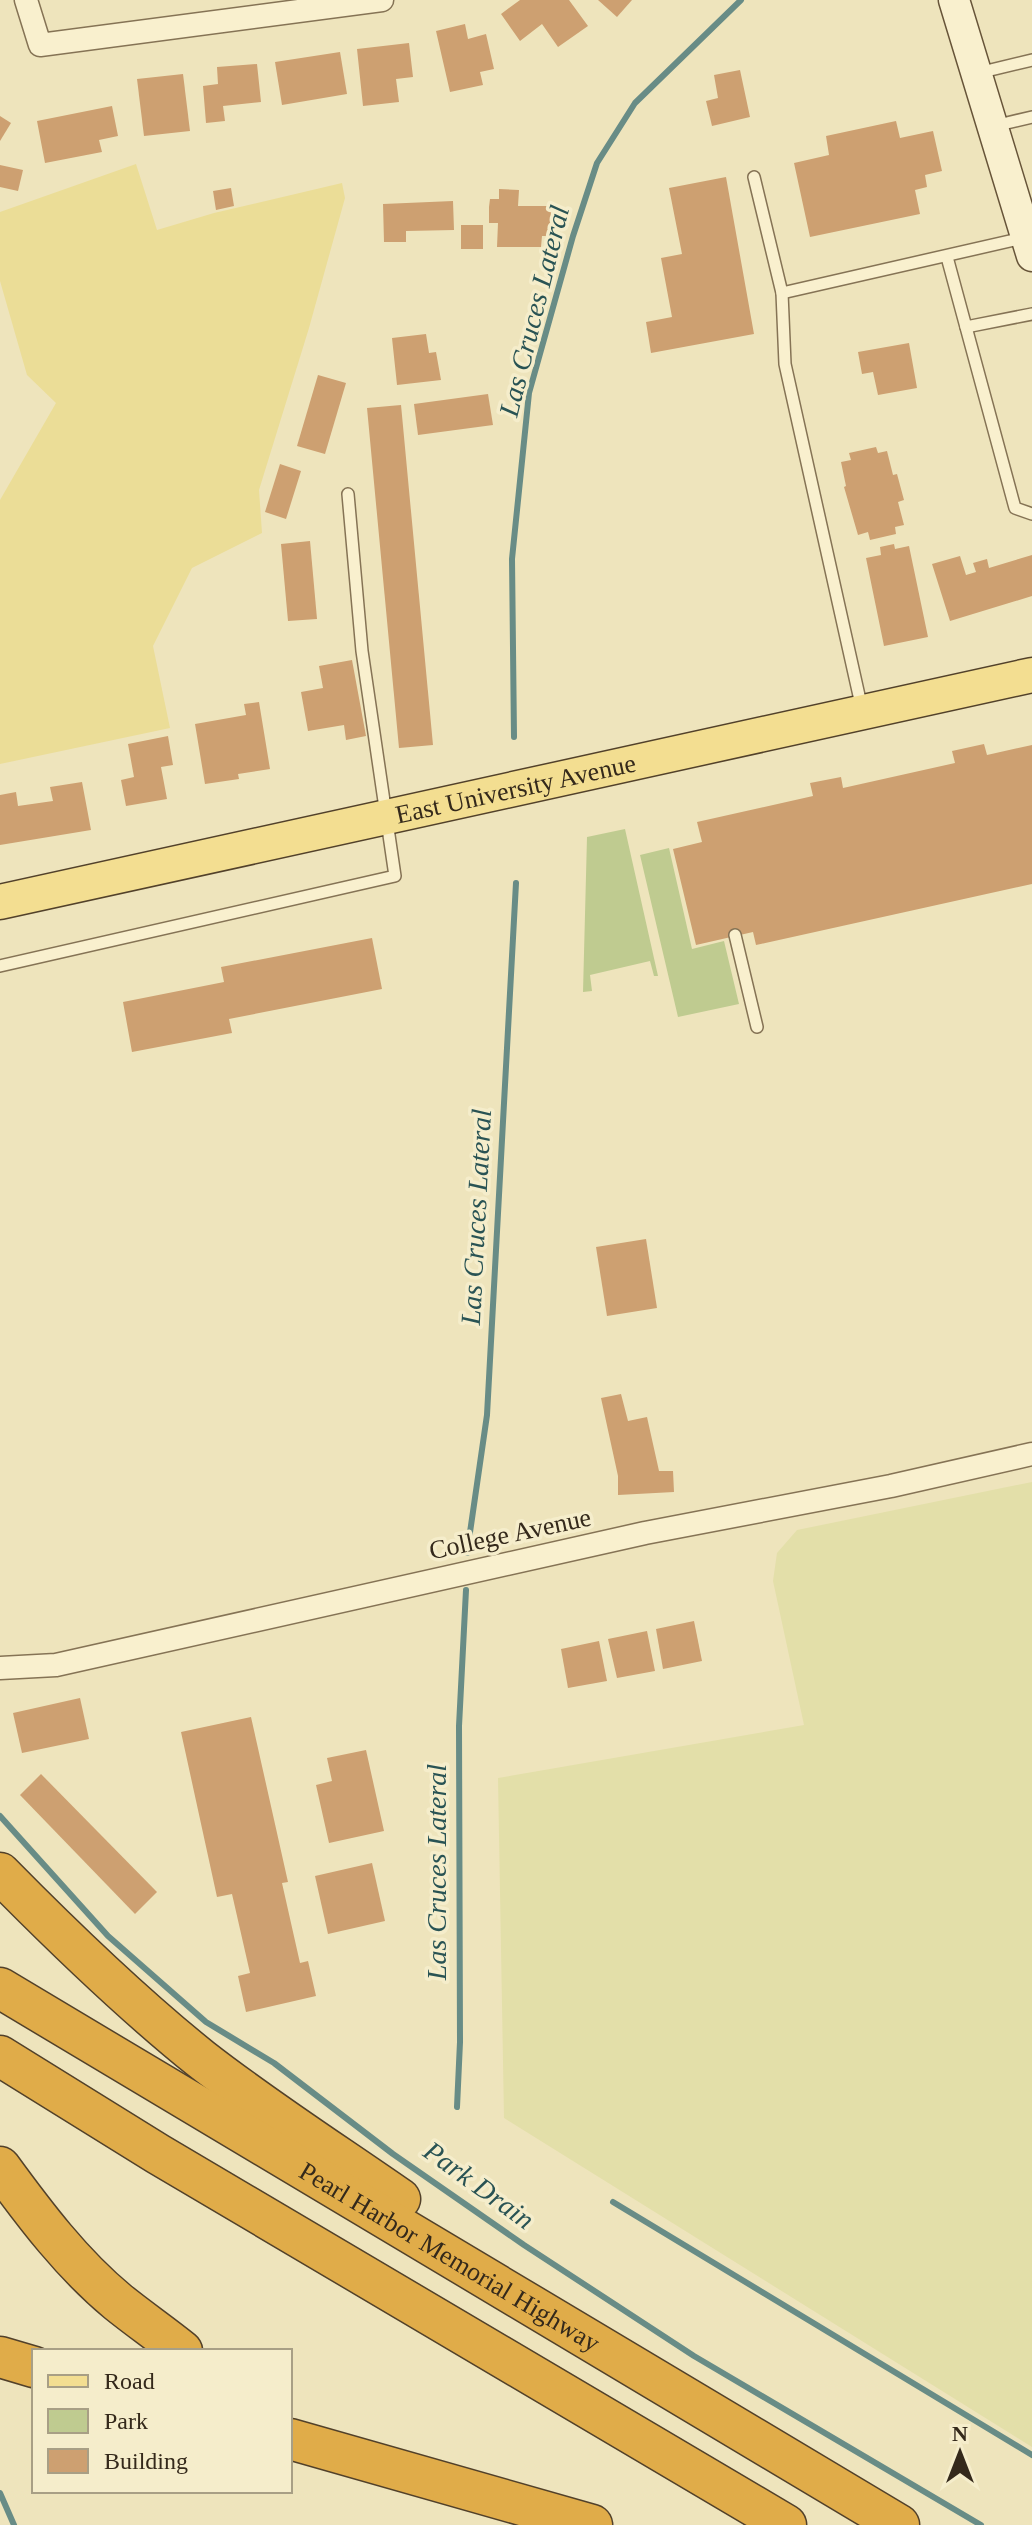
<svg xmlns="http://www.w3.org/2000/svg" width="1032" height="2525" font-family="'Times New Roman',serif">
  <rect width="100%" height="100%" fill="#eee4bc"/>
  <!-- farmland -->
  <path fill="#e3dfa9" d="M1032 1482V2447L504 2118 498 1778 804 1725 773 1581 777 1553 797 1530Z"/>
  <!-- green -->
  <g fill="#bfcb90">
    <path d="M625 829 658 976H654L650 961 590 975 592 991 583 992 587 837Z"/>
    <path d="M669 848 692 949 724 941 739 1004 678 1017 640 855Z"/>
  </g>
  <!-- sand -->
  <path fill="#ebdd97" d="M136 164 157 230 214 213 342 183 345 198 309 328 259 490 262 533 192 568 153 646 170 728 0 764V500L56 403 27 375 0 281V212Z"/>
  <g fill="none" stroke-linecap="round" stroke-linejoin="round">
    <!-- stream -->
    <g stroke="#688c86" stroke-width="6">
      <path d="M514 737 512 559 529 393 573 236 597 163 635 103 741 0"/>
      <path d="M467 1553 487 1415 516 883"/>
      <path d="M0 1816 108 1936 206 2022 274 2063 393 2154 524 2245 694 2356 981 2525"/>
      <path d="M457 2107 460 2042 459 1726 466 1590"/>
      <path d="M613 2202 1032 2455"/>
      <path d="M0 2493 14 2525"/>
    </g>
  </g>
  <!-- building -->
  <g fill="#cda071">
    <path d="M520 0H569L588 26 558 47 542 24 520 41 501 14Z"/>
    <path d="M598 0H632L617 17Z"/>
    <path d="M465 24 468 39 486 34 494 69 480 72 483 85 450 92 436 31Z"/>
    <path d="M409 43 413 77 396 79 399 102 363 106 357 49Z"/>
    <path d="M340 52 347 94 282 105 275 62Z"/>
    <path d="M257 64 261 102 223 106 225 121 206 123 203 86 218 84 217 67Z"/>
    <path d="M740 70 750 117 712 126 706 101 718 98 714 75Z"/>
    <path d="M183 74 190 131 144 136 137 79Z"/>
    <path d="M112 106 118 136 99 140 102 152 45 163 37 121Z"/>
    <path d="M0 116 11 123 0 141Z"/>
    <path d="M896 121 900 138 933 131 942 171 925 175 927 187 915 190 920 214 810 237 794 163 829 155 826 136Z"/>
    <path d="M0 165 23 170 18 191 0 187Z"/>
    <path d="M726 177 754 334 651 353 646 322 672 317 661 258 682 254 669 188Z"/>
    <path d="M231 188 234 206 216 210 213 191Z"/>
    <path d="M499 189 519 190 518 206H551V236H542L541 247H497L498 223H489V207L490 199H499Z"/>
    <path d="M453 201 454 230 406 231V242H384L383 204Z"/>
    <rect x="461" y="225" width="22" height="24"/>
    <path d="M426 334 429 353 436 352 441 380 397 385 392 338Z"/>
    <path d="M909 343 917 388 878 395 873 372 862 374 858 352Z"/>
    <path d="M318 375 346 383 325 454 297 446Z"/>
    <path d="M488 394 493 425 418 435 414 404Z"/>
    <path d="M401 405 433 745 399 748 367 408Z"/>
    <path d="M876 447 878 453 887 451 893 475 897 474 904 500 898 502 904 525 895 527 896 534 870 540 868 532 858 535 844 487 846 486 841 462 851 460 849 453Z"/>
    <path d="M280 464 301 471 286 519 265 512Z"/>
    <path d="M310 541 317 619 288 621 281 544Z"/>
    <path d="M894 544 895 549 909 546 928 637 884 646 866 558 881 555 880 547Z"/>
    <path d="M1032 555V596L950 621 932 564 960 556 966 575 976 572 973 563 987 559 989 568Z"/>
    <path d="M352 660 366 736 346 740 344 725 308 731 301 692 323 688 319 666Z"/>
    <path d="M259 702 270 769 238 774 239 779 205 784 195 724 246 715 244 704Z"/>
    <path d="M168 736 173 765 161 767 167 799 126 806 121 780 134 777 128 744Z"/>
    <path d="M984 744 987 755 1032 745V884L756 945 753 932 696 945 673 849 702 842 697 822 813 796 810 783 841 777 843 788 955 763 952 751Z"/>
    <path d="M82 782 91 830 0 845V795L16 792 18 806 53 801 50 787Z"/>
    <path d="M372 938 382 989 229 1019 232 1033 132 1052 123 1002 224 982 221 967Z"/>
    <path d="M646 1239 657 1308 607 1316 596 1247Z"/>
    <path d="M621 1394 628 1421 647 1417 659 1471H673L674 1492 618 1495V1476L601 1398Z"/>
    <path d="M694 1621 702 1661 663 1669 656 1629Z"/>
    <path d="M647 1631 655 1671 617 1678 608 1639Z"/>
    <path d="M599 1641 607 1681 568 1688 561 1649Z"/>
    <path d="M80 1698 89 1739 22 1753 13 1713Z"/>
    <path d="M251 1717 288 1882 282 1883 300 1963 308 1961 316 1996 246 2012 238 1976 250 1973 232 1894 217 1897 181 1732Z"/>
    <path d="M366 1750 384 1831 329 1843 316 1785 332 1781 327 1758Z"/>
    <path d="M41 1774 157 1892 135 1914 20 1795Z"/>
    <path d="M372 1863 385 1921 328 1934 315 1876Z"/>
  </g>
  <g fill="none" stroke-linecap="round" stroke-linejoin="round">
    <defs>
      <g id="service">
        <path d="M978 73 1032 60"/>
        <path d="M994 126 1032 117"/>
        <path d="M754 177 782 293 785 364 862 709"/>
        <path d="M947 257 1015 508 1032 514"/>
        <path d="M782 293 1023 238"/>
        <path d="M966 327 1032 314"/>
        <path d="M735 935 757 1027"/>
        <path d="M0 966 395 876 362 651 348 494"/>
      </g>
      <g id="minor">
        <path d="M26 0 40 45 382 0"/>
        <path d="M0 1668 56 1665 645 1533 891 1486 1032 1454"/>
      </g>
      <path id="secondary" d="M954 0 1032 256"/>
      <g id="primary">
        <path id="s1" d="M0 902 1032 675"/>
      </g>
      <g id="motorway">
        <path d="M0 1873C64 1938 130 2002 201 2059 265 2109 334 2153 400 2199"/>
        <path id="s2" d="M0 1988 899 2525"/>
        <path d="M0 2056 158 2154 786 2525"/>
        <path d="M0 2167C35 2215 72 2264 118 2302 139 2319 161 2334 182 2351"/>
        <path d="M0 2357 34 2367"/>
        <path d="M290 2439 592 2525"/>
      </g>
    </defs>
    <!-- service casing -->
    <use href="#service" stroke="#857355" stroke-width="14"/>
    <!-- minor casing -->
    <use href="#minor" stroke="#857355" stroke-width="25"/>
    <!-- secondary casing -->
    <use href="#secondary" stroke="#675439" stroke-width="33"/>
    <!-- primary casing -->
    <use href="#primary" stroke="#52412a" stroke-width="37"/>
    <!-- motorway casing -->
    <use href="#motorway" stroke="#52412a" stroke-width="43"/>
    <!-- service -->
    <use href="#service" stroke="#f9f0ce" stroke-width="11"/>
    <!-- minor -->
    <use href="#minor" stroke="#f9f0ce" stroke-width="22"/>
    <!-- secondary -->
    <use href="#secondary" stroke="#f9f0ce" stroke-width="30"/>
    <!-- primary -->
    <use href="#primary" stroke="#f3de91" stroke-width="34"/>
    <!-- motorway -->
    <use href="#motorway" stroke="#e0ac49" stroke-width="40"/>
  </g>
  <g text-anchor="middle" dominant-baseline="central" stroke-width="7" stroke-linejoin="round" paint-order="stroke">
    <!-- street labels -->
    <g font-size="26" fill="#34291b" stroke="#f5edcb">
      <text stroke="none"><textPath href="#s1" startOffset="528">East University Avenue</textPath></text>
      <text transform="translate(510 1534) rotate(-12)">College Avenue</text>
      <text stroke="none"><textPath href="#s2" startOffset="524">Pearl Harbor Memorial Highway</textPath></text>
    </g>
    <!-- water labels -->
    <g font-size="28" font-style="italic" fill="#295354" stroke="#f5edcb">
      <text transform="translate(534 311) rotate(-76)">Las Cruces Lateral</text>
      <text transform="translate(476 1217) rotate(-87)">Las Cruces Lateral</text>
      <text transform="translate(436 1872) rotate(-90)">Las Cruces Lateral</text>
      <text transform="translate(479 2185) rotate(36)">Park Drain</text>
    </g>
  </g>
  <!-- legend -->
  <rect x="32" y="2349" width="260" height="144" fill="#f5edcb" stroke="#a89f85" stroke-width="2"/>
  <rect x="48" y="2375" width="40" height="12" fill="#f3de91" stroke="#a89f85" stroke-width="2"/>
  <text x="104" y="2389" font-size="24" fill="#34291b">Road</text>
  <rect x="48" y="2409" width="40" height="24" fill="#bfcb90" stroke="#a89f85" stroke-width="2"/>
  <text x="104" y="2429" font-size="24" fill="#34291b">Park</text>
  <rect x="48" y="2449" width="40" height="24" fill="#cda071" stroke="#a89f85" stroke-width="2"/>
  <text x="104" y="2469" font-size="24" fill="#34291b">Building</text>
  <!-- north arrow -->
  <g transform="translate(960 2453)" stroke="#f5edcb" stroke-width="6" paint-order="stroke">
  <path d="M0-6L14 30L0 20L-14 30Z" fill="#34291b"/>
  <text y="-12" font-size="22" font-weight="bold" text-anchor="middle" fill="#34291b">N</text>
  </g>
</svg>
